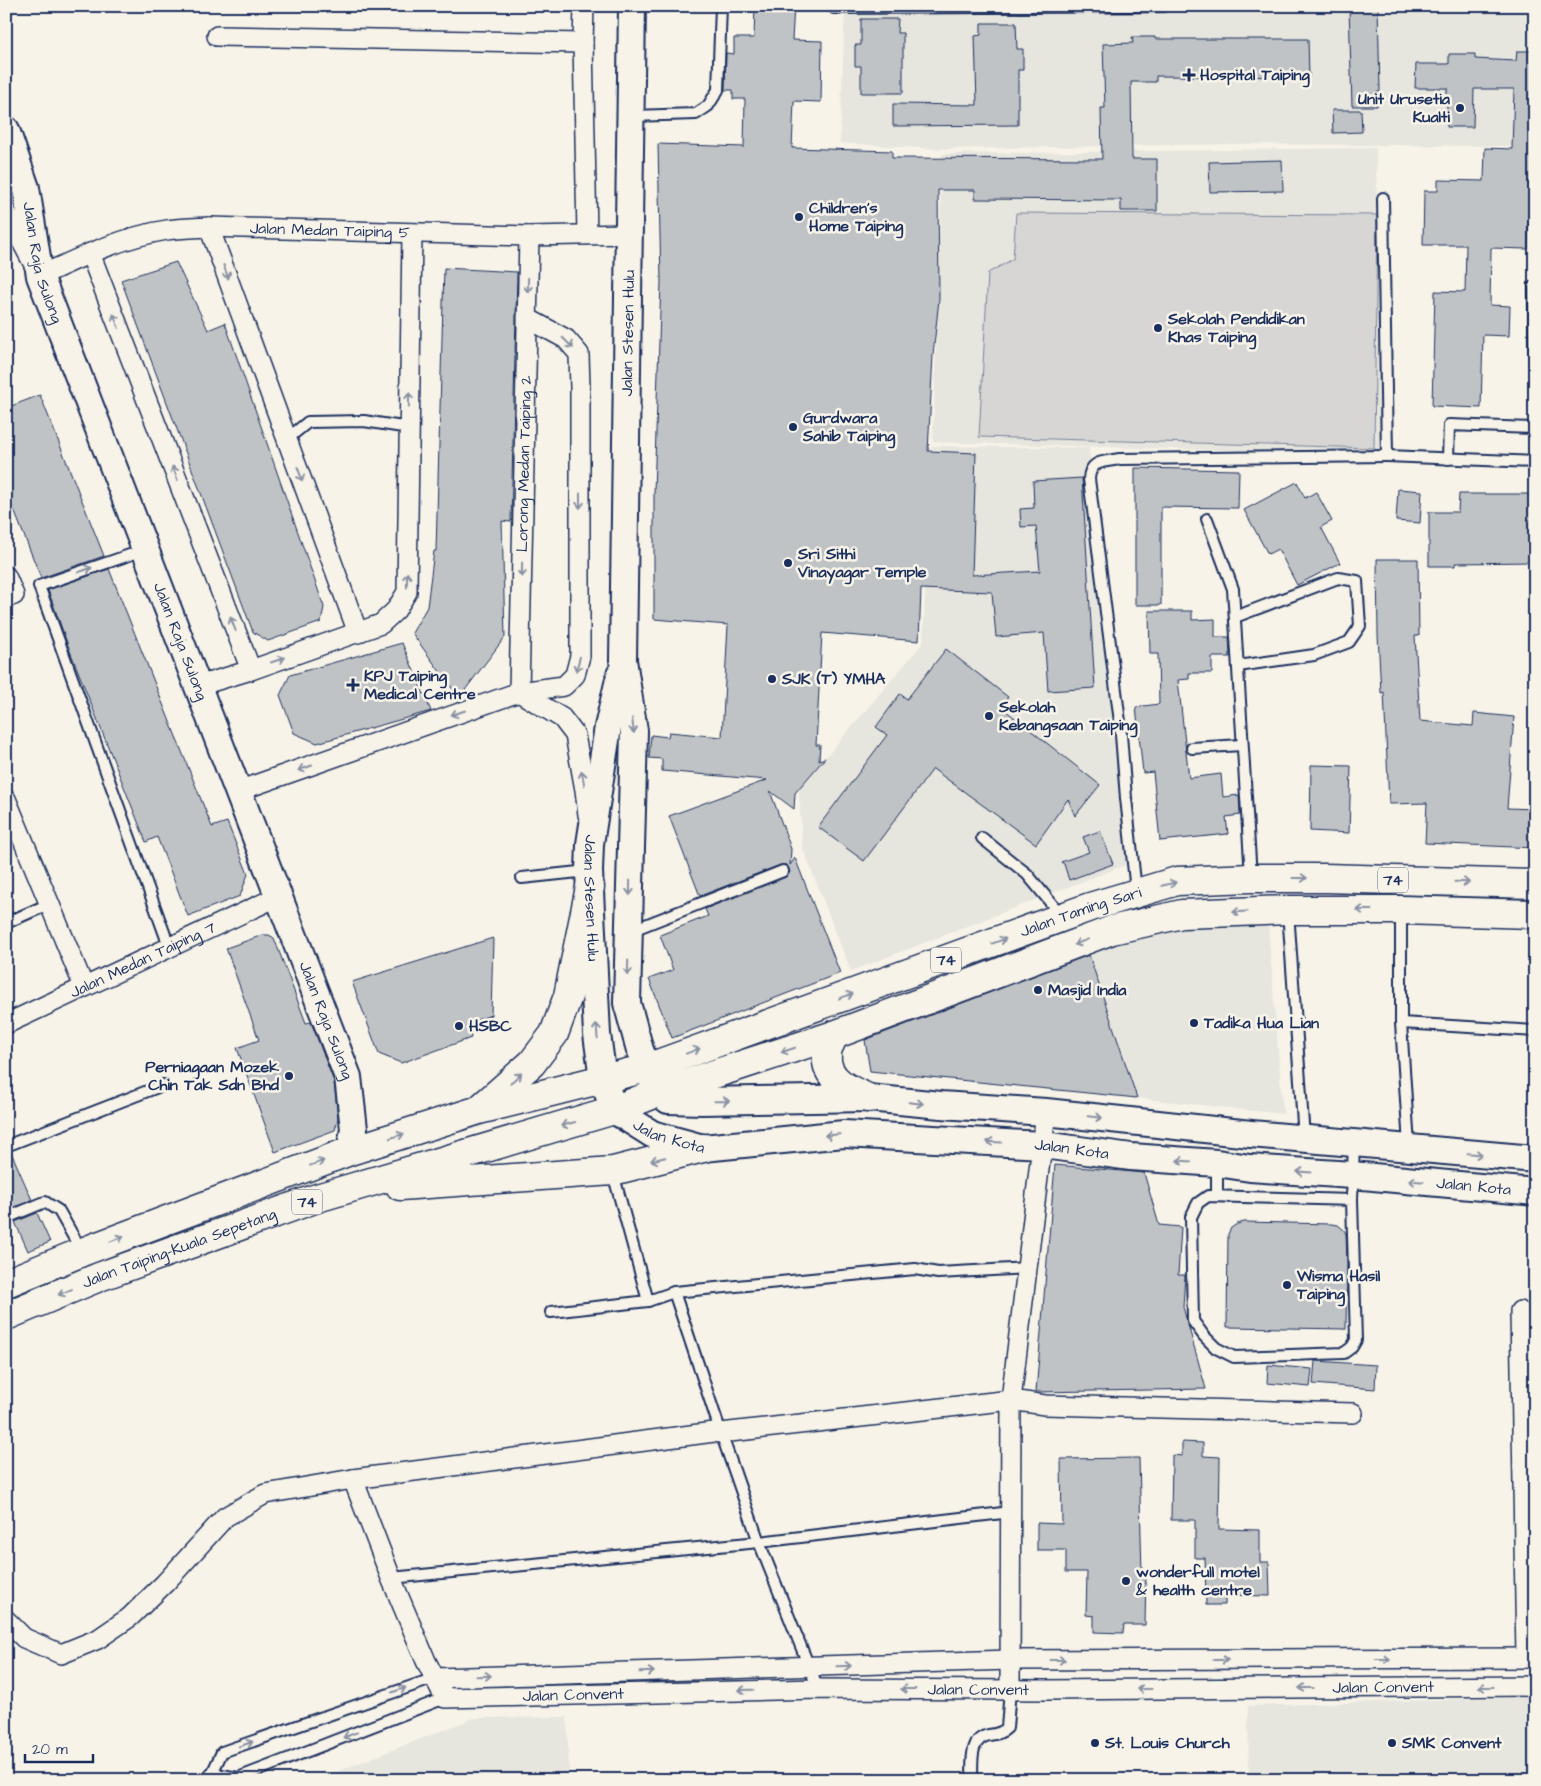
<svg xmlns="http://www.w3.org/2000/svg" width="1541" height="1786" font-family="'Architects Daughter',sans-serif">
  <rect width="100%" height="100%" fill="#f7f3e8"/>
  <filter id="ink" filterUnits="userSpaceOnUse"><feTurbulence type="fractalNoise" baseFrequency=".02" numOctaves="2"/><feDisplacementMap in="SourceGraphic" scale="10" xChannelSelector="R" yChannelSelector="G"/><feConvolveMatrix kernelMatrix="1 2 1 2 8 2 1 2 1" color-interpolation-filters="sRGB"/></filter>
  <g filter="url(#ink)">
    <!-- built -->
    <g fill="#e6e5de">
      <path d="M845 6H1535V146L1238 144 938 149 840 143Z"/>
      <path d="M1376 148 1381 455 933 442 942 154Z"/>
      <path d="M932 446 1089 448 1133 862 851 971 802 846 799 789 923 643Z"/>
      <path d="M1202 925H1268L1283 1114 1137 1098 1087 948Z"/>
      <path d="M1535 1697V1780H1249L1248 1706Z"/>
      <path d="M567 1717 569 1780H316L474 1718Z"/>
    </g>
    <!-- pitch -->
    <path fill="#d7d6d4" stroke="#798299" d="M1016 213 1377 215 1374 448 979 437 988 273 1013 259Z"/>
    <!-- building -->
    <g fill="#c0c3c5" stroke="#1b2f5e">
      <path d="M755 6H794L792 40 822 41 821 102 794 101 792 148 892 151V158L1102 159 1101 108H1105L1103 44 1133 43 1132 37H1155V39H1308L1309 77 1156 76V82H1131L1132 159H1157V211H1121V200L975 199V190H938L939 299 933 355 928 451 976 453 972 575 1040 571 1036 526 1021 527 1020 509 1034 508 1033 481 1082 478 1095 688 1048 691 1044 633 996 637 992 592 921 589 919 641 822 633 816 745H820L819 760 825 758 795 793 794 809 770 791 791 849 790 865 795 858 840 973 672 1038 649 979 673 970 660 935 708 916 705 909 786 877 790 872 787 865H780L700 896 669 816 767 780 662 771V759L649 758 651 735 668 737 669 732 722 737 728 625 654 619V492L661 281 658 144 744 147 745 99H733V90H725L726 53 734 54V38H754Z"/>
      <path d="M1349 6H1378L1380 92H1376L1377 106H1352Z"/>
      <path d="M861 19H898L897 33H903V93H861V66H855V45H861Z"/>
      <path d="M981 23H1016L1017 49H1023V70H1018V125L893 126V104L977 105 975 36 981 35Z"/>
      <path d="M1517 51H1535V181H1529L1528 249 1491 248 1490 305 1510 306 1509 336 1483 335 1481 408 1432 406 1435 291 1465 292 1466 245H1423L1424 191H1438V180L1484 181 1485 148 1512 149 1514 89H1474L1473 127H1447V88H1415L1416 64H1449V54H1475V59L1516 61Z"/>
      <path d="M1332 110H1361L1362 132 1333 133Z"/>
      <path d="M1282 160 1283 191 1210 192 1209 162Z"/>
      <path d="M176 262 208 330 225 323 324 607 321 622 268 641 253 632 121 280Z"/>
      <path d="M444 268 517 272 511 522 502 521 505 637 459 698 412 633 427 607 434 551H436Z"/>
      <path d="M40 395 104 556 41 578 6 490V408Z"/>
      <path d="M1135 468 1239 470 1238 508 1161 507V605H1135Z"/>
      <path d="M1297 482 1305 498 1316 492 1332 521 1321 527 1340 563 1297 585 1278 549 1268 554 1244 510Z"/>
      <path d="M1398 489 1422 491 1420 523 1396 521Z"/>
      <path d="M1459 494H1534L1535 562 1455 563V566H1429V512H1458Z"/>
      <path d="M1377 559H1418L1419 636H1415L1420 721 1473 726 1474 713 1514 717 1507 808 1535 809V848L1425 843 1427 803 1389 804 1384 692 1381 693 1378 635Z"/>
      <path d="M109 569 212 827 227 822 248 874 240 896 188 916 157 837 146 842 70 651 48 590Z"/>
      <path d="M1149 611H1192V620L1215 619V637H1229L1230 657H1212V673H1189V679L1178 680 1189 778 1221 774 1223 797 1239 795 1240 815 1226 817 1228 834 1160 841 1153 772 1143 773 1136 707 1159 704 1158 654H1150Z"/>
      <path d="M402 643 431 711 317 743 294 733 280 695 290 675Z"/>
      <path d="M946 649 1008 697 1001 707 1100 785 1075 816 1068 799 1036 844 933 769 864 861 818 827 887 735 876 727 900 694 907 699Z"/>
      <path d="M1311 765 1351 766 1349 833 1310 831Z"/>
      <path d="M1100 831 1113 864 1069 880 1064 864 1061 862 1089 852 1083 837Z"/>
      <path d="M263 935H269L274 938 306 1023 311 1022 334 1082 338 1118 335 1130 275 1152 237 1048 259 1040 226 948Z"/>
      <path d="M493 938 491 1015 477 1020 480 1027 469 1030 471 1038 401 1063 379 1054 352 982Z"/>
      <path d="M1089 955 1137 1098 870 1071 865 1040Z"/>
      <path d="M11 1152 32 1200 10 1209 6 1200V1153Z"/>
      <path d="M1055 1165 1144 1173 1159 1225 1181 1227 1178 1275H1185L1183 1307 1206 1389 1036 1392Z"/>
      <path d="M37 1213 50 1242 28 1251 15 1222Z"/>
      <path d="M1244 1222 1331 1224 1338 1225 1344 1230 1346 1234 1347 1263 1346 1329 1227 1327 1228 1234 1231 1228 1237 1224Z"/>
      <path d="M1315 1361 1376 1365 1375 1389 1313 1384Z"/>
      <path d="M1268 1365 1312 1369 1310 1387 1267 1383Z"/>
      <path d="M1182 1442 1203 1443V1456L1220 1457 1219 1529 1260 1530V1562H1269L1270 1596 1225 1595V1605H1206L1205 1558H1195V1520H1171L1172 1455 1182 1456Z"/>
      <path d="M1139 1458 1142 1574H1146L1145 1625H1124L1123 1633 1094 1632V1616L1086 1615 1087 1572H1066V1550H1037V1523L1062 1524 1061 1459Z"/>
    </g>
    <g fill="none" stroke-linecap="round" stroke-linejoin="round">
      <defs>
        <g id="lane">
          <path d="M834 6V8L1164 6"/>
          <path d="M631 116 696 114 708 106 718 90 721 6"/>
          <path d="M1383 198 1387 456 1535 462"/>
          <path d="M1534 286 1535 363"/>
          <path d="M287 439 308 422 364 421 409 428"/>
          <path d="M1448 459 1449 425 1535 428"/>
          <path d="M1207 519 1233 589 1251 877"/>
          <path d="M144 550 39 586 169 946"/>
          <path d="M1235 617 1338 578 1357 581 1360 626 1349 642 1314 655 1238 666"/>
          <path d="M1192 748 1242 745"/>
          <path d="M982 838 1027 874 1061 915"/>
          <path d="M522 878 588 871"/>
          <path d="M1136 891 1126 798 1120 722 1089 479C1090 460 1104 462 1120 459L1387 456"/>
          <path d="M1288 911 1304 1138"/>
          <path d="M1401 911V1023L1409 1146"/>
          <path d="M6 923 49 904"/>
          <path d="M630 931 783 871"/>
          <path d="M1401 1023 1535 1031"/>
          <path d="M6 1146 163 1085"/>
          <path d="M613 1173 648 1301"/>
          <path d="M1217 1196V1164"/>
          <path d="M1352 1200 1208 1196 1198 1203 1191 1217 1193 1321 1204 1336 1216 1348 1234 1357 1344 1353 1352 1347 1356 1340 1352 1200 1354 1143"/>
          <path d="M6 1218 45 1202 59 1211 81 1250"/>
          <path d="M674 1292 721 1433 759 1542 818 1689"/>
          <path d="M551 1312 648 1301 674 1292 915 1269 938 1273 1028 1268"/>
          <path d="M1522 1429H1535"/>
          <path d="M391 1578 759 1542 1011 1512"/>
          <path d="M211 1773 238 1778 445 1698"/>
          <path d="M209 1780 222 1752 435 1678"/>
          <path d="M972 1780C973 1764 968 1739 989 1735 996 1734 1002 1733 1007 1728L1010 1689"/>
        </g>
        <g id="street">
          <path d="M584 6 583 43 587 234"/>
          <path d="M217 36 583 43"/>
          <path id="s1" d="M6 212 40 276C81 257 122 237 167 230 180 228 195 228 209 227L529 236 629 234"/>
          <path d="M209 227 358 633"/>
          <path d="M90 253 251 670"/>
          <path id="s2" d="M527 318 566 339 579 354 580 388V656L575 675 564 686 519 692 529 236"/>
          <path d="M6 576 14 595 6 598"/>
          <path d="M198 686 251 670 381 624 396 610 407 592 412 233"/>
          <path d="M238 791 519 692 562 718 575 735 585 790 588 815"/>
          <path d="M6 799 84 987"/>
          <path id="s3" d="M6 1024 279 896"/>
          <path d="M1520 1311 1526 1658"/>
          <path id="s4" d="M353 1479 391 1578 426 1661 445 1698 818 1689 1045 1690 1535 1686"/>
          <path d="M6 1620 24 1638 61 1654 98 1639 130 1617 165 1583 225 1517 265 1494 353 1479 714 1432 721 1433 1011 1400 1045 1405 1353 1413"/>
          <path d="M435 1678 1010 1660 1535 1658"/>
          <path d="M1010 1689 1011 1400 1046 1112"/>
        </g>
        <g id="secondary">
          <path d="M632 6 623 660 634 731 627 1003 640 1050 647 1068 659 1092 668 1100 702 1101 868 1098 941 1105 1046 1112 1251 1134 1535 1159"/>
          <path id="s5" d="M6 130 26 188 40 276 348 1077 354 1129 350 1151"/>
          <path id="s6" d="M620 675 608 727 590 844 589 871 597 1034 603 1079 614 1110 652 1134 703 1148 844 1134 1043 1145 1131 1157 1217 1163 1250 1168 1352 1175 1535 1192"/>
        </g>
        <g id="primary">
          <path d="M834 1035C832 1041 827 1048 827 1054 824 1079 849 1090 868 1098"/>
          <path d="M482 1107 532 1063 554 1034 568 996 590 887"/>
          <path d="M400 1186 613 1171 703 1148"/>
          <path id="s7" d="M6 1283 82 1252 350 1151 479 1110 647 1068 1090 907 1177 881 1251 878H1325L1535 884"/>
          <path id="s8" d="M6 1316 99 1277 317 1198 614 1110 659 1092 834 1035 1112 930 1182 914 1288 910H1401L1535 914"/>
        </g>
      </defs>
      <!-- lane casing -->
      <use href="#lane" stroke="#1b2f5e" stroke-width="14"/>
      <!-- street casing -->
      <use href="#street" stroke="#1b2f5e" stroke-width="22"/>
      <!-- secondary casing -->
      <use href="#secondary" stroke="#1b2f5e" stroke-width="30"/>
      <!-- primary casing -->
      <use href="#primary" stroke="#1b2f5e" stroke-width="31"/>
      <!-- lane -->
      <use href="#lane" stroke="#f7f3e8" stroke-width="10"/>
      <!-- street -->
      <use href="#street" stroke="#f7f3e8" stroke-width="19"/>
      <!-- secondary -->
      <use href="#secondary" stroke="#f7f3e8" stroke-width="26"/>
      <!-- primary -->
      <use href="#primary" stroke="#f7f3e8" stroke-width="28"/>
    </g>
    <!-- one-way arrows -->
    <defs><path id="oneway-shaft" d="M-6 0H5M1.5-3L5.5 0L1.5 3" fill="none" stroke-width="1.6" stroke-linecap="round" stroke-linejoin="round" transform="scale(1.25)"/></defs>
    <g stroke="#8991a3">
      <use href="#oneway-shaft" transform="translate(226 272) rotate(70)"/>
      <use href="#oneway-shaft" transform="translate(528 285) rotate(91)"/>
      <use href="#oneway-shaft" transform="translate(116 321) rotate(-111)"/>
      <use href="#oneway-shaft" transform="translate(568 343) rotate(45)"/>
      <use href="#oneway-shaft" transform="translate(409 400) rotate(-89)"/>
      <use href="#oneway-shaft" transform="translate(175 473) rotate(-111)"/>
      <use href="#oneway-shaft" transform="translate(300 474) rotate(70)"/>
      <use href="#oneway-shaft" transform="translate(580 501) rotate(90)"/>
      <use href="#oneway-shaft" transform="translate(85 570) rotate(-19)"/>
      <use href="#oneway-shaft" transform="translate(522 570) rotate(91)"/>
      <use href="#oneway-shaft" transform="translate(407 580) rotate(-89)"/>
      <use href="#oneway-shaft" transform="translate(233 624) rotate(-111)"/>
      <use href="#oneway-shaft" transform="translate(278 660) rotate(-19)"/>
      <use href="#oneway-shaft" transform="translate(578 664) rotate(105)"/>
      <use href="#oneway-shaft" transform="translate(458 713) rotate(161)"/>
      <use href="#oneway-shaft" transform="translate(633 726) rotate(83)"/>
      <use href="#oneway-shaft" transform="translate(305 768) rotate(161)"/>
      <use href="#oneway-shaft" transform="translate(583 778) rotate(-100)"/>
      <use href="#oneway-shaft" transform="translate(1300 878)"/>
      <use href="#oneway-shaft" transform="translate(1462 882) rotate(2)"/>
      <use href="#oneway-shaft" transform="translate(1169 884) rotate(-14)"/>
      <use href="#oneway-shaft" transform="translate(630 888) rotate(91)"/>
      <use href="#oneway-shaft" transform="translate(1364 910) rotate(-180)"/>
      <use href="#oneway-shaft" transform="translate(1240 912) rotate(177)"/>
      <use href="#oneway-shaft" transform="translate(999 941) rotate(-20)"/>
      <use href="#oneway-shaft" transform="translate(1081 942) rotate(159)"/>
      <use href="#oneway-shaft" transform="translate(628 968) rotate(92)"/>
      <use href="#oneway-shaft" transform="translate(846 996) rotate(-20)"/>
      <use href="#oneway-shaft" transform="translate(597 1031) rotate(-94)"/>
      <use href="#oneway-shaft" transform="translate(788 1050) rotate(162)"/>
      <use href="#oneway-shaft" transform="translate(693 1051) rotate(-20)"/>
      <use href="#oneway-shaft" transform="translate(516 1078) rotate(-41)"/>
      <use href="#oneway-shaft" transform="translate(722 1101) rotate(-1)"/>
      <use href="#oneway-shaft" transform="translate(916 1103) rotate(6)"/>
      <use href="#oneway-shaft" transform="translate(1095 1117) rotate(6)"/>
      <use href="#oneway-shaft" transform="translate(568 1124) rotate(164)"/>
      <use href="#oneway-shaft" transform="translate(832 1135) rotate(175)"/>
      <use href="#oneway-shaft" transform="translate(397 1136) rotate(-18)"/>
      <use href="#oneway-shaft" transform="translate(994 1142) rotate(-177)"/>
      <use href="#oneway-shaft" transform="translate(1475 1154) rotate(5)"/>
      <use href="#oneway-shaft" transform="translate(658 1159) rotate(166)"/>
      <use href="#oneway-shaft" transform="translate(1184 1161) rotate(-176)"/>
      <use href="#oneway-shaft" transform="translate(317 1163) rotate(-20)"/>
      <use href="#oneway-shaft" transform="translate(1304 1172) rotate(-176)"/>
      <use href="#oneway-shaft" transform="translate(1416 1181) rotate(-175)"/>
      <use href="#oneway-shaft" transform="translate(117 1239) rotate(-21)"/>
      <use href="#oneway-shaft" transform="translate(65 1292) rotate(157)"/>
      <use href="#oneway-shaft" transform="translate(1383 1659)"/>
      <use href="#oneway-shaft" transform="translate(1058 1660)"/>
      <use href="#oneway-shaft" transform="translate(1221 1660)"/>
      <use href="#oneway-shaft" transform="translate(844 1666) rotate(-2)"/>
      <use href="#oneway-shaft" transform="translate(647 1672) rotate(-2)"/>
      <use href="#oneway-shaft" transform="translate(484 1676) rotate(-2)"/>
      <use href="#oneway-shaft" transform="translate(1486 1687) rotate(180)"/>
      <use href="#oneway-shaft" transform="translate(1306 1688) rotate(180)"/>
      <use href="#oneway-shaft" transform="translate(908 1689) rotate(-180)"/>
      <use href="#oneway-shaft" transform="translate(1144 1689) rotate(180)"/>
      <use href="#oneway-shaft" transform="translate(399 1690) rotate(-19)"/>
      <use href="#oneway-shaft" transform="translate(746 1690) rotate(179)"/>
      <use href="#oneway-shaft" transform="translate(350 1735) rotate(159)"/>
      <use href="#oneway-shaft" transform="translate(246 1744) rotate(-19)"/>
    </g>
  </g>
  <!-- markers -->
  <g fill="#1b2f5e" stroke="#f7f3e8" stroke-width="2">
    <path d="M1186.5 67.5h5v5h5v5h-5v5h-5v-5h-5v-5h5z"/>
    <circle cx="1460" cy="108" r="5"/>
    <circle cx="799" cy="217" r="5"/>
    <circle cx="1158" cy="328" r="5"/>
    <circle cx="793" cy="427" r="5"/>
    <circle cx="788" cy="563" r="5"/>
    <circle cx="772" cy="679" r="5"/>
    <path d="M350.5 677.5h5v5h5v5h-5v5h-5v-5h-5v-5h5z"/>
    <circle cx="989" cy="716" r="5"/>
    <circle cx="1038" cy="990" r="5"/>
    <circle cx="1194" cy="1023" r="5"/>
    <circle cx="459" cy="1026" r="5"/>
    <circle cx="289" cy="1076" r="5"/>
    <circle cx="1287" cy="1285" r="5"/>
    <circle cx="1126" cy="1581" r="5"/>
    <circle cx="1095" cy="1743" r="5"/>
    <circle cx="1392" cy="1743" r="5"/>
  </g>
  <g text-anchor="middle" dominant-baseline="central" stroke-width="5" stroke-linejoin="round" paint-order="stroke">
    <!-- shield labels -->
    <g fill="#f7f3e8" stroke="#5d6a87" stroke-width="1">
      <rect x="1378" y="867.5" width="30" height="25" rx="4"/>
      <rect x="931" y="947.5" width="30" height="25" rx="4"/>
      <rect x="292" y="1189.5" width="30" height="25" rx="4"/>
    </g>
    <g font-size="15" font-weight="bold" fill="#1b2f5e">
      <text x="1393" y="880">74</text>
      <text x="946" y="960">74</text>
      <text x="307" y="1202">74</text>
    </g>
    <!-- poi labels -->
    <g font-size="16" font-weight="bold" fill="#1b2f5e" stroke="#f7f3e8" text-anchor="start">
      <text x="1200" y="75">Hospital Taiping</text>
      <text x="1450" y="99" text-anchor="end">Unit Urusetia<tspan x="1450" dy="18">Kualti</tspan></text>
      <text x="809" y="208">Children's<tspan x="809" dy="18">Home Taiping</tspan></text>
      <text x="1168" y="319">Sekolah Pendidikan<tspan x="1168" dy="18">Khas Taiping</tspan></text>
      <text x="803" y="418">Gurdwara<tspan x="803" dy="18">Sahib Taiping</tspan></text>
      <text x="798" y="554">Sri Sithi<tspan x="798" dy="18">Vinayagar Temple</tspan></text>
      <text x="364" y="676">KPJ Taiping<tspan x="364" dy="18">Medical Centre</tspan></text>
      <text x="782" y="679">SJK (T) YMHA</text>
      <text x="999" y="707">Sekolah<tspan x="999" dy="18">Kebangsaan Taiping</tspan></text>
      <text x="1048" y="990">Masjid India</text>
      <text x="1204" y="1023">Tadika Hua Lian</text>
      <text x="469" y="1026">HSBC</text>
      <text x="279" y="1067" text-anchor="end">Perniagaan Mozek<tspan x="279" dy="18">Chin Tak Sdn Bhd</tspan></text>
      <text x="1297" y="1276">Wisma Hasil<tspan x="1297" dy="18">Taiping</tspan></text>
      <text x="1136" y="1572">wonderfull motel<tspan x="1136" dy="18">&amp; health centre</tspan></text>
      <text x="1105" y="1743">St. Louis Church</text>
      <text x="1402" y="1743">SMK Convent</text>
    </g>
    <!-- street labels -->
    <g font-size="16" fill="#1b2f5e" stroke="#f7f3e8">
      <text stroke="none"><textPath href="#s1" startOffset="371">Jalan Medan Taiping 5</textPath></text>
      <text stroke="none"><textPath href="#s5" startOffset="138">Jalan Raja Sulong</textPath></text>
      <text transform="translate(628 333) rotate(-89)">Jalan Stesen Hulu</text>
      <text stroke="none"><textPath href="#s2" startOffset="675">Lorong Medan Taiping 2</textPath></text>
      <text stroke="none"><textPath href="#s5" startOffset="542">Jalan Raja Sulong</textPath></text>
      <text stroke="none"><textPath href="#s6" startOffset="226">Jalan Stesen Hulu</textPath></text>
      <text stroke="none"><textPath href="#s7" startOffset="1138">Jalan Taming Sari</textPath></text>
      <text stroke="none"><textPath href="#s3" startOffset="151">Jalan Medan Taiping 7</textPath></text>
      <text stroke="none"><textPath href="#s5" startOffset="948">Jalan Raja Sulong</textPath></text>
      <text stroke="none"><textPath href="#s6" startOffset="502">Jalan Kota</textPath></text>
      <text stroke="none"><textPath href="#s6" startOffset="908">Jalan Kota</textPath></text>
      <text stroke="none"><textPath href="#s6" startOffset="1312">Jalan Kota</textPath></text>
      <text stroke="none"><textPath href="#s8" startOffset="186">Jalan Taiping-Kuala Sepetang</textPath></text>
      <text stroke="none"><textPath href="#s4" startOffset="1176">Jalan Convent</textPath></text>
      <text stroke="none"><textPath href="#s4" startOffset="771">Jalan Convent</textPath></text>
      <text stroke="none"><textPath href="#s4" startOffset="366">Jalan Convent</textPath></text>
    </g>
  </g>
  <!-- margin -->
  <rect width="1541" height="1786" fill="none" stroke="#f7f3e8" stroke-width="25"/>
  <rect x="12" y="12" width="1516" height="1761" fill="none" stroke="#1b2f5e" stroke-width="2" filter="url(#ink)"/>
  <!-- scale -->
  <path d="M25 1754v8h68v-8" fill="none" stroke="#1b2f5e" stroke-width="2.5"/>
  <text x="32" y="1754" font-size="15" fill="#1b2f5e" stroke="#f7f3e8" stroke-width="4" paint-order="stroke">20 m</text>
</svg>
